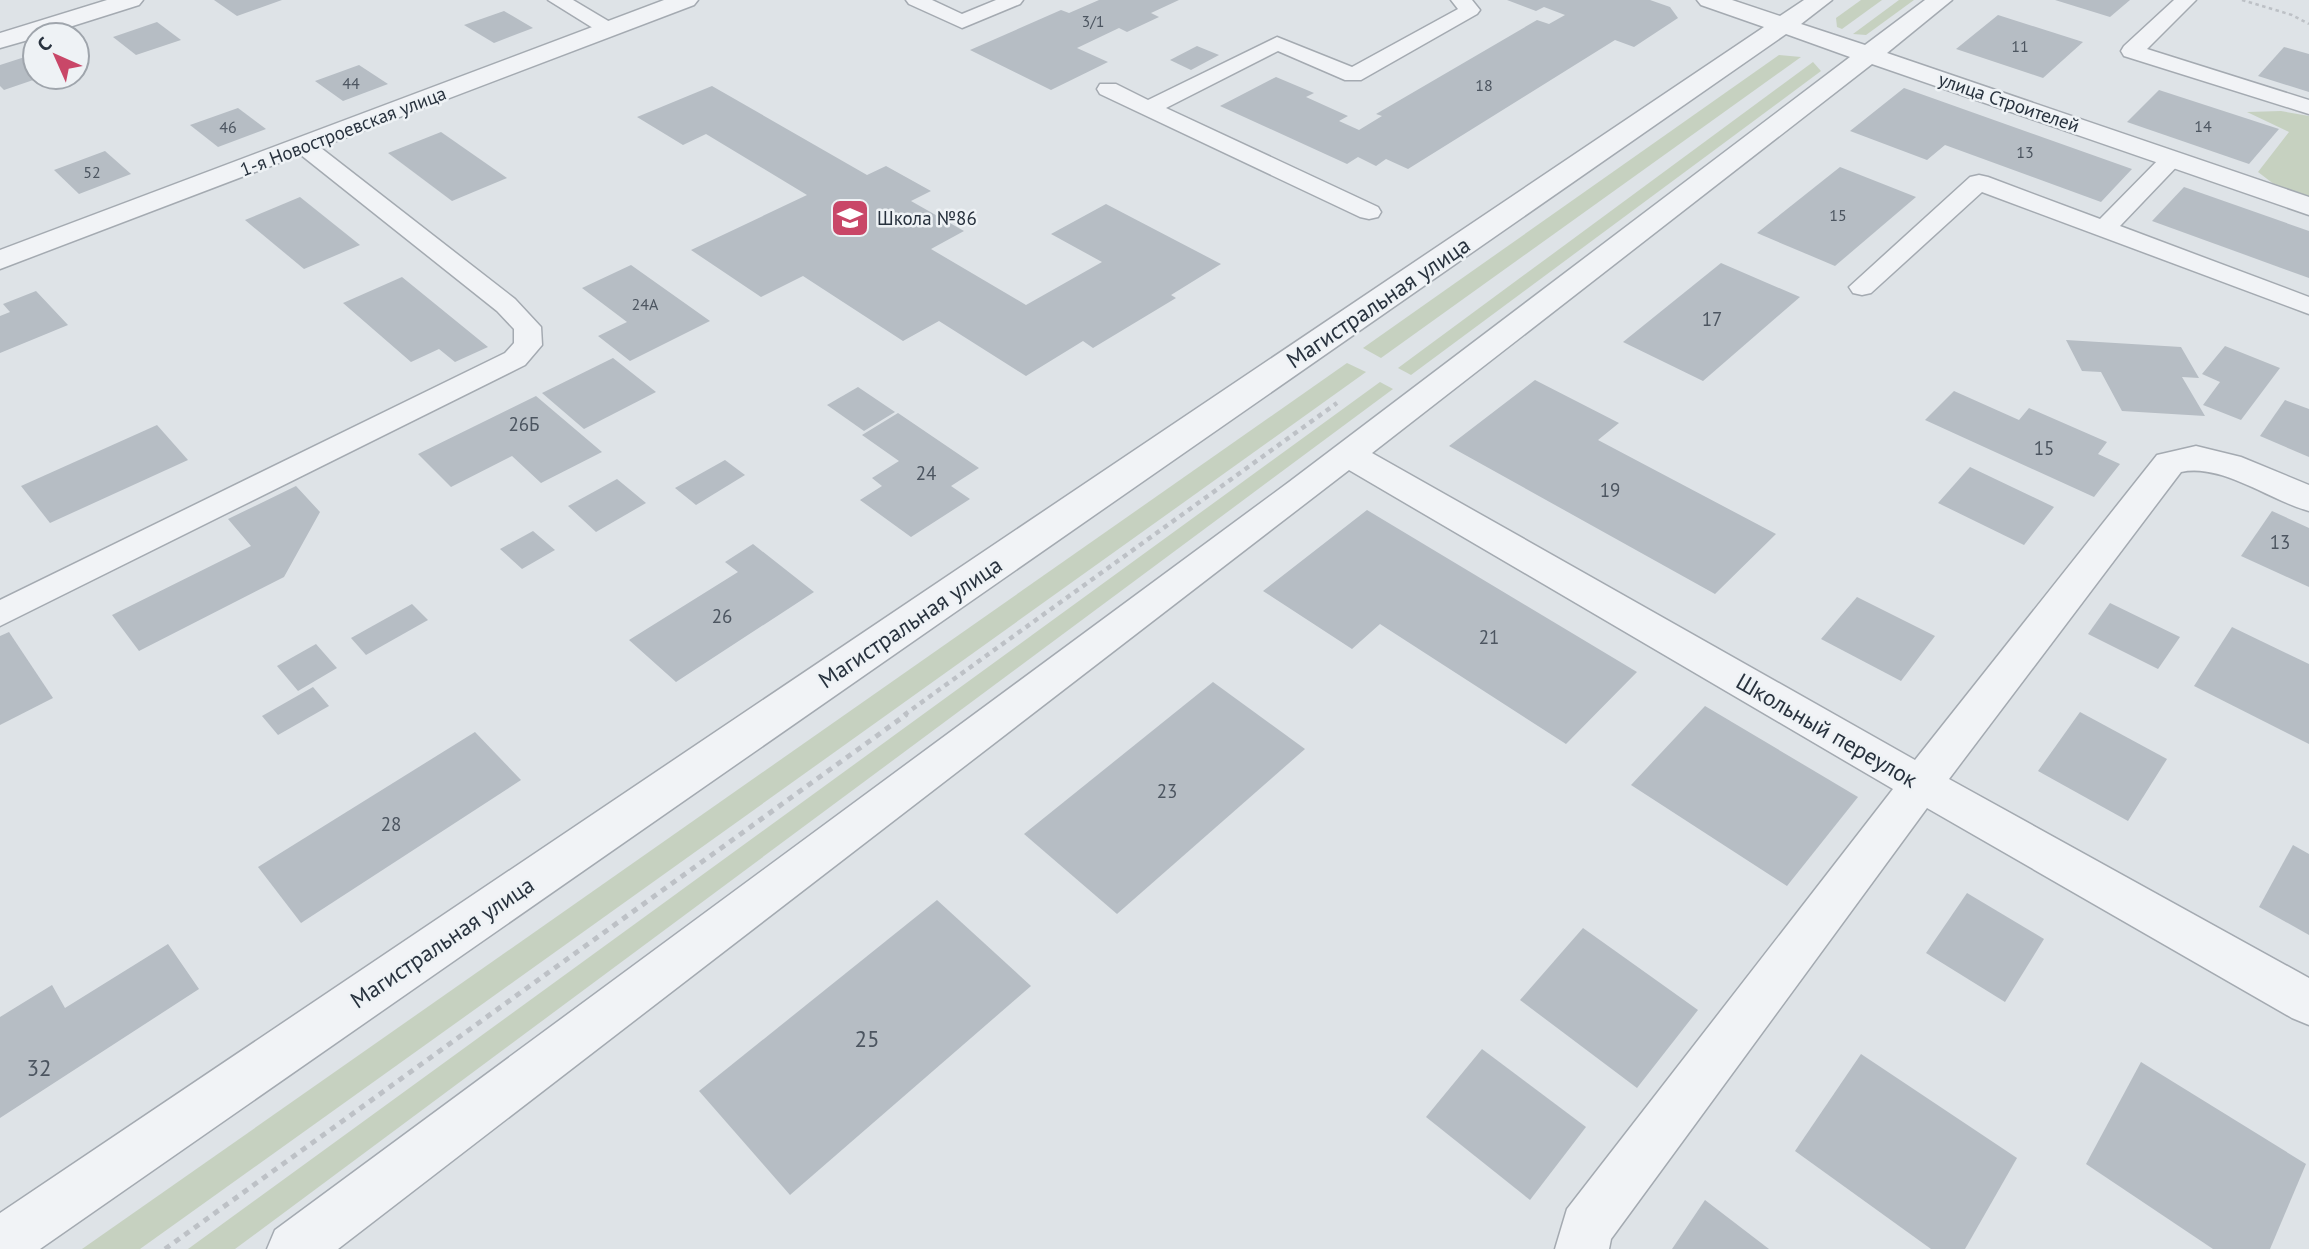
<svg xmlns="http://www.w3.org/2000/svg" width="2309" height="1249" font-family="'PT Sans',sans-serif">
  <rect width="100%" height="100%" fill="#dee3e7"/>
  <!-- green -->
  <g fill="#c6d1c0">
    <path d="M1861 0H1882L1842 29 1837 27 1836 18Z"/>
    <path d="M1899 0H1914L1866 35 1853 34Z"/>
    <path d="M1779 55 1801 57 1381 358 1363 348Z"/>
    <path d="M1813 62 1821 71 1411 375 1398 368Z"/>
    <path d="M2281 111 2309 116V199L2279 188 2258 172 2289 132 2247 112Z"/>
    <path d="M1347 363 1366 372 140 1249H82Z"/>
    <path d="M1380 382 1393 389 235 1249H188Z"/>
  </g>
  <!-- building -->
  <g fill="#b6bdc4">
    <path d="M214 0H282L237 16Z"/>
    <path d="M1099 0H1179L1151 13 1159 17 1127 32 1119 28 1077 48 1108 62 1051 90 970 50 1061 10 1069 13Z"/>
    <path d="M1507 0H1650L1670 7 1678 18 1634 47 1615 40 1408 169 1386 159 1376 166 1358 157 1347 164 1220 106 1276 77 1314 93 1306 97 1348 116 1339 121 1359 130 1382 116 1376 114 1537 20 1549 24 1565 15 1544 7 1536 11Z"/>
    <path d="M2055 0H2130L2110 17Z"/>
    <path d="M504 11 533 28 494 43 464 25Z"/>
    <path d="M1998 15 2083 42 2043 78 1956 49Z"/>
    <path d="M157 22 181 40 136 55 113 37Z"/>
    <path d="M1197 46 1219 55 1191 70 1170 60Z"/>
    <path d="M2284 47 2309 54V92L2258 76Z"/>
    <path d="M31 55 35 59V77H42L4 90 0 86V65Z"/>
    <path d="M359 65 388 84 343 101 315 81Z"/>
    <path d="M712 86 867 175 886 166 931 191 911 201 964 231 931 249 1026 305 1102 262 1051 234 1106 204 1221 264 1171 295 1176 298 1093 348 1083 341 1026 376 939 321 903 341 803 276 761 297 691 250 807 195 706 134 683 145 637 117Z"/>
    <path d="M1904 88 2132 169 2101 202 1945 145 1927 160 1850 131Z"/>
    <path d="M2159 90 2279 129 2249 164 2127 122Z"/>
    <path d="M238 108 266 129 218 147 190 125Z"/>
    <path d="M441 132 507 178 452 201 388 153Z"/>
    <path d="M105 151 131 174 79 194 54 170Z"/>
    <path d="M1840 167 1916 197 1835 266 1757 233Z"/>
    <path d="M2184 187 2309 231V278L2152 221Z"/>
    <path d="M300 197 360 245 304 269 245 220Z"/>
    <path d="M1721 263 1800 297 1703 381 1623 342Z"/>
    <path d="M631 265 710 321 630 361 598 336 627 322 582 288Z"/>
    <path d="M402 277 488 347 455 362 439 349 411 362 343 303Z"/>
    <path d="M36 291 68 325 0 353V316L10 312 3 304Z"/>
    <path d="M2066 340 2181 347 2199 378 2182 377 2205 416 2122 411 2101 372 2082 371Z"/>
    <path d="M2225 346 2280 368 2241 420 2203 405 2220 382 2202 374Z"/>
    <path d="M613 358 656 392 584 429 542 393Z"/>
    <path d="M1535 380 1619 423 1598 440 1776 534 1715 594 1449 446Z"/>
    <path d="M858 387 895 412 864 431 827 405Z"/>
    <path d="M1954 391 2019 420 2029 408 2107 442 2098 454 2120 464 2094 497 1925 420Z"/>
    <path d="M536 396 602 452 541 483 512 456 451 487 418 454Z"/>
    <path d="M2285 400 2309 409V457L2260 436Z"/>
    <path d="M898 413 979 468 951 486 970 499 911 537 860 500 882 486 872 478 899 461 862 435Z"/>
    <path d="M157 425 188 460 50 523 21 486Z"/>
    <path d="M725 460 745 475 696 505 675 488Z"/>
    <path d="M1970 467 2054 507 2024 545 1938 503Z"/>
    <path d="M617 479 646 503 596 532 568 506Z"/>
    <path d="M296 486 320 512 284 577 139 651 112 615 251 546 228 519Z"/>
    <path d="M1367 510 1637 672 1566 744 1380 624 1352 649 1263 591Z"/>
    <path d="M2272 511 2309 528V587L2241 556Z"/>
    <path d="M533 531 555 550 522 569 500 549Z"/>
    <path d="M753 544 814 592 676 682 629 640 738 572 725 562Z"/>
    <path d="M1857 597 1935 636 1901 681 1821 639Z"/>
    <path d="M2110 603 2180 637 2158 669 2088 634Z"/>
    <path d="M412 604 428 620 366 655 351 638Z"/>
    <path d="M2232 627 2309 664V744L2194 686Z"/>
    <path d="M9 632 53 698 0 725V636Z"/>
    <path d="M316 644 337 668 298 691 277 666Z"/>
    <path d="M1213 682 1305 749 1117 914 1024 834Z"/>
    <path d="M313 687 329 706 278 735 262 716Z"/>
    <path d="M1705 706 1858 797 1787 886 1631 785Z"/>
    <path d="M2080 712 2167 759 2128 821 2038 771Z"/>
    <path d="M475 732 521 780 301 923 258 867Z"/>
    <path d="M2293 845 2309 854V935L2259 907Z"/>
    <path d="M1967 893 2044 939 2005 1002 1926 953Z"/>
    <path d="M937 900 1031 986 790 1195 699 1091Z"/>
    <path d="M1583 928 1698 1010 1637 1088 1520 1000Z"/>
    <path d="M168 944 199 989 0 1118V1017L52 985 65 1008Z"/>
    <path d="M1482 1049 1586 1127 1530 1200 1426 1117Z"/>
    <path d="M1861 1054 2017 1158 1965 1249H1931L1795 1151Z"/>
    <path d="M2141 1062 2306 1164 2270 1249H2213L2086 1164Z"/>
    <path d="M1705 1200 1769 1249H1672Z"/>
  </g>
  <g fill="none" stroke-linecap="round" stroke-linejoin="round">
    <defs>
      <g id="service">
        <path d="M548 0H573L615 25 618 29 615 33H601Z"/>
        <path d="M906 0H932L962 14 996 0H1023L1020 4 962 28 909 4Z"/>
        <path d="M1451 0H1472L1480 10 1477 14 1361 80H1345L1278 51 1166 108 1378 207 1381 212 1378 217 1369 219 1360 217 1100 94 1097 89 1100 84H1116L1148 100 1277 37 1352 67 1458 9Z"/>
        <path d="M2174 0H2196L2147 49 2309 100V114L2124 56 2121 51 2124 46Z"/>
        <path d="M304 139 312 141 515 299 541 327 542 345 525 365 0 626V600L505 353 514 343V329L497 311 296 151 292 146 296 141Z"/>
        <path d="M2172 152 2180 154 2184 159 2120 226 2309 297V314L1982 192 1871 293 1862 295 1853 293 1849 287 1970 177 1979 175 1988 177 2100 219 2164 154Z"/>
      </g>
      <g id="minor">
        <path d="M107 0H143L139 5 44 35H35V38L0 48V33Z"/>
        <path d="M664 0H698L694 5 0 269V250Z"/>
        <path d="M1697 0H1732L1780 16 1804 0H1832L1801 24 1865 45 1925 0H1952L1887 53 2309 197V215L1872 64 1372 453 1915 760 2157 455 2196 446 2241 457 2309 485V511C2269 500 2221 463 2181 472L1949 779 2309 978V1025L2292 1018 1927 808 1611 1239 1609 1249H1555L1567 1209 1893 789 1349 470 338 1249H267L275 1230 1289 482 1850 57 1786 34 40 1249H0V1213L1764 27 1701 5Z"/>
      </g>
    </defs>
    <!-- service casing -->
    <use href="#service" stroke="#a4aab1" stroke-width="3"/>
    <!-- minor casing -->
    <use href="#minor" stroke="#a4aab1" stroke-width="3"/>
    <!-- path-far2 -->
    <path stroke="#bdc1c6" stroke-width="2.5" stroke-dasharray="3.5 3.5" stroke-linecap="butt" d="M2242 0 2292 15 2309 24"/>
    <!-- path-far1 -->
    <path stroke="#bdc1c6" stroke-width="4.5" stroke-dasharray="5 5" stroke-linecap="butt" d="M904 715 1337 403"/>
    <!-- path -->
    <path stroke="#bdc1c6" stroke-width="5" stroke-dasharray="6 6" stroke-linecap="butt" d="M165 1249 907 714"/>
    <!-- service -->
    <use href="#service" fill="#f1f3f6" fill-rule="evenodd"/>
    <!-- minor -->
    <use href="#minor" fill="#f1f3f6" fill-rule="evenodd"/>
  </g>
  <!-- icons -->
  <defs>
    <symbol id="school-square" viewBox="-11 -11 22 22"><rect x="-9" y="-9" width="18" height="18" rx="4" fill="#c94768" stroke="#eef2f5"/><path d="M0-5L7-2L0 1L-7-2ZM-4 1L0 2.5L4 1V4Q0 6-4 4Z" fill="#fff"/></symbol>
  </defs>
  <g fill-rule="evenodd">
    <use href="#school-square" x="828" y="196" width="44" height="44"/>
  </g>
  <g text-anchor="middle" dominant-baseline="central" stroke-width="5" stroke-linejoin="round" paint-order="stroke">
    <!-- far-number labels -->
    <g font-size="16" fill="#4c5560">
      <text x="1093" y="21">3/1</text>
      <text x="2020" y="46">11</text>
      <text x="351" y="83">44</text>
      <text x="1484" y="85">18</text>
      <text x="2203" y="126">14</text>
      <text x="228" y="127">46</text>
      <text x="2025" y="152">13</text>
      <text x="92" y="172">52</text>
      <text x="1838" y="215">15</text>
      <text x="645" y="304">24А</text>
    </g>
    <!-- far-street labels -->
    <g font-size="19" fill="#28323e" stroke="#eef2f5">
      <text transform="translate(2009 102) rotate(19)">улица Строителей</text>
      <text transform="translate(343 131) rotate(-21)">1-я Новостроевская улица</text>
    </g>
    <!-- far-poi labels -->
    <g font-size="19" fill="#28323e" stroke="#eef2f5" text-anchor="start">
      <text x="877" y="218">Школа №86</text>
    </g>
    <!-- number labels -->
    <g font-size="19" fill="#4c5560">
      <text x="1712" y="319">17</text>
      <text x="524" y="424">26Б</text>
      <text x="2044" y="448">15</text>
      <text x="926" y="473">24</text>
      <text x="1610" y="490">19</text>
      <text x="2280" y="542">13</text>
      <text x="722" y="616">26</text>
      <text x="1489" y="637">21</text>
      <text x="1167" y="791">23</text>
      <text x="391" y="824">28</text>
    </g>
    <!-- street labels -->
    <g font-size="23" fill="#28323e" stroke="#eef2f5">
      <text transform="translate(1378 302) rotate(-34)">Магистральная улица</text>
      <text transform="translate(910 622) rotate(-34)">Магистральная улица</text>
      <text transform="translate(1827 730) rotate(30)">Школьный переулок</text>
      <text transform="translate(442 942) rotate(-34)">Магистральная улица</text>
    </g>
    <!-- near-number labels -->
    <g font-size="23" fill="#4c5560">
      <text x="867" y="1038">25</text>
      <text x="39" y="1067">32</text>
    </g>
  </g>
  <!-- north arrow -->
  <g transform="translate(56 56) rotate(315)"><circle r="33" fill="#eef2f5" stroke="#9fa5ac" stroke-width="2"/>
  <path d="M0-5L12 26L0 18L-12 26Z" fill="#c94768"/>
  <text y="-10" font-size="19" font-weight="bold" text-anchor="middle" fill="#28323e">С</text>
  </g>
</svg>
